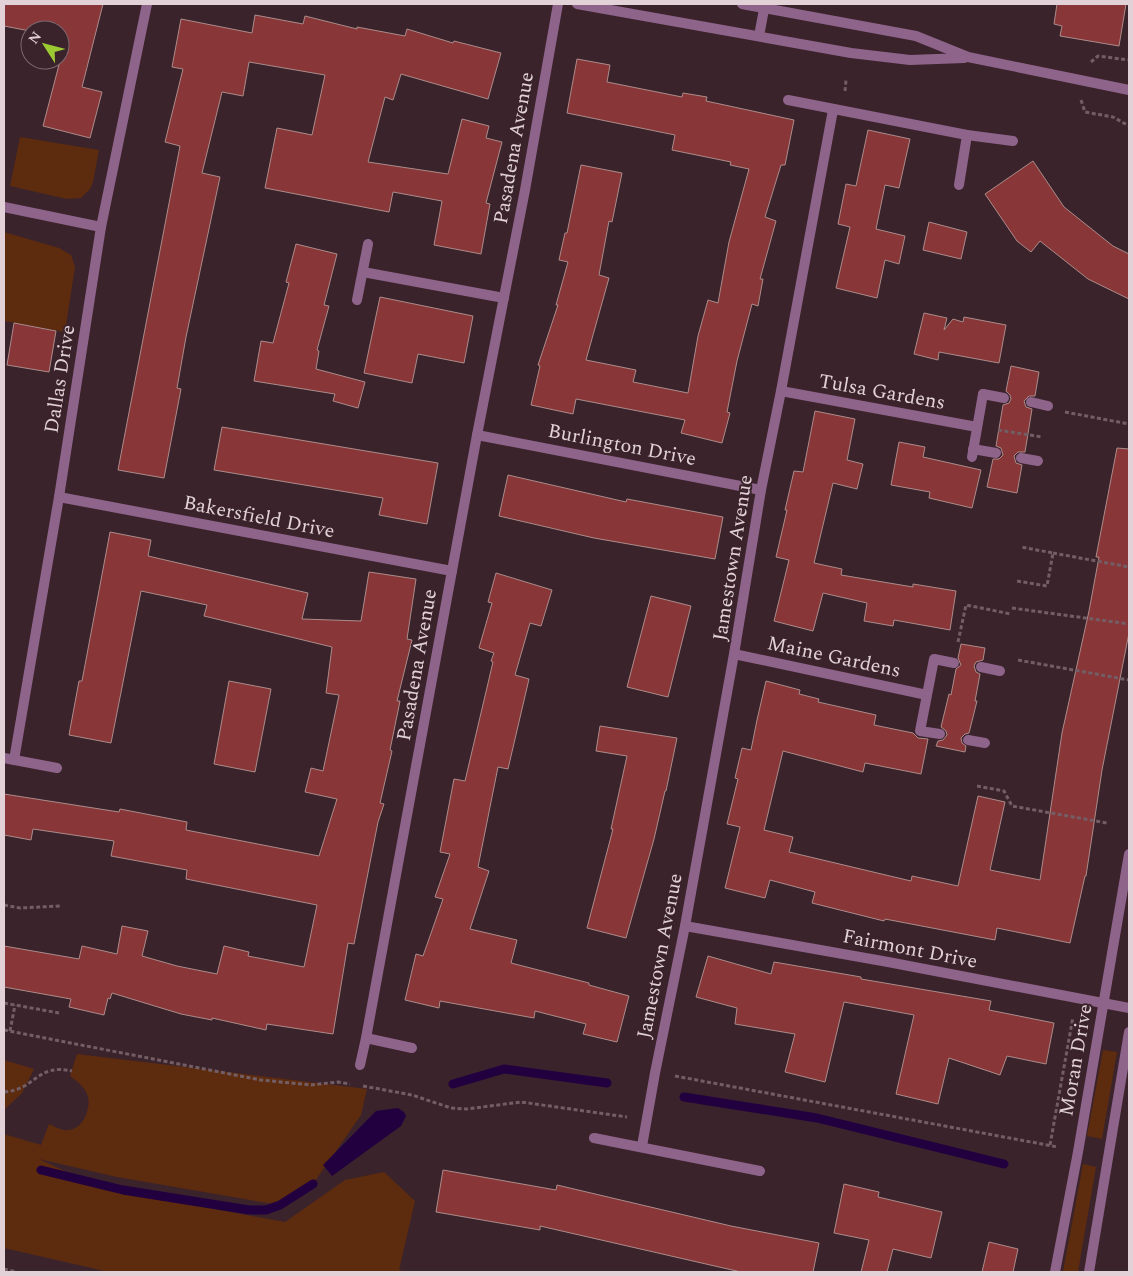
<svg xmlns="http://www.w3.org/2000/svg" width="1133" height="1276" font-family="Spectral,serif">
  <rect width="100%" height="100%" fill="#3b232c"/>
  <!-- green -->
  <g fill="#5d2b0e">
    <path d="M20 137 99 150 93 182 90 189 81 198 67 199 10 186Z"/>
    <path d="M4 232 59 248 71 255 75 267 65 332 4 321Z"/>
    <path d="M1103 1050 1117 1052 1102 1139 1087 1136Z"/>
    <path d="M77 1054 367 1089 361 1115 313 1184 273 1204 117 1177 39 1159 101 1188 285 1222 345 1180 384 1172 415 1201 399 1270 408 1272H109L4 1248V1134L41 1145 49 1124C54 1126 59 1129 64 1130 81 1133 91 1111 88 1097 86 1088 77 1081 70 1076Z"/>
    <path d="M4 1060 34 1069 22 1093 4 1110Z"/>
    <path d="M1083 1164 1096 1167 1078 1272H1063Z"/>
  </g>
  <!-- water -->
  <path fill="#220040" d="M398 1108 404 1112 406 1116 401 1126 332 1176 323 1165 376 1111Z"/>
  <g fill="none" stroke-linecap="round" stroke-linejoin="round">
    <!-- stream -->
    <g stroke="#220040" stroke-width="9">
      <path d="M453 1084 504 1069 607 1083"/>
      <path d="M684 1097 817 1118 1004 1164"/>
      <path d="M41 1170 123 1190 249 1210H266L280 1205 313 1184"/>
    </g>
  </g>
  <!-- building -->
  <g fill="#893639" stroke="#ab8c8a">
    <path d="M4 4H103L82 87 102 92 90 138 43 126 66 38 60 37V30L30 31 4 26Z"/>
    <path d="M1057 4H1126L1119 46 1060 36 1062 26 1054 24Z"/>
    <path d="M255 15 303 24 305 16 357 29V27L405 36 407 29 453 43 454 41 501 53 488 99 401 74 393 100 385 97 368 162 448 174 462 119 489 126 486 138 502 142 486 203 490 204 481 254 434 245 442 201 393 192 389 212 265 188 277 128 312 135 325 75 249 62 243 96 222 92 202 173 220 177 186 337 177 388 181 389 164 478 118 470 180 146 165 142 183 69 172 67 181 19 252 33Z"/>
    <path d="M577 59 610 65 607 82 682 97 683 93 707 97 706 101 794 120 785 165H781L765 217 776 221 760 279H763L758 306 752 304 737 361 727 412 730 413 722 443 681 433 685 420 576 399 573 414 531 405 540 366 538 365 558 305H556L568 262 559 260 565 233H567L581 165 622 173 612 222 609 221 599 275 609 278 586 360 636 370 633 382 688 393 698 336 708 300 718 303 729 242 749 169 730 165 731 162 672 150 675 135 567 113Z"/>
    <path d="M868 130 910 139 899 188 885 185 876 229 905 236 899 264 885 260 877 298 836 288 850 227 838 224 846 184 856 186Z"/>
    <path d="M1033 161 1064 207 1113 246 1129 254V299L1088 279 1040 241 1031 252 1017 241 985 194Z"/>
    <path d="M929 222 967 232 961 259 923 250Z"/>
    <path d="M296 244 337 254 324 305 329 306 317 350 319 351 316 369 365 382 358 408 333 401 335 394 254 381 261 341 273 343 289 283 286 282Z"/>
    <path d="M380 297 473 316 464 363 418 354 412 383 364 373Z"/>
    <path d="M924 313 947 318 944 330 953 319 963 322 964 317 1006 325 999 363 939 352 938 360 914 354Z"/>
    <path d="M14 323 56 331 49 372 7 365Z"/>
    <path d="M1011 366 1039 372 1035 396H1029L1024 401 1026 407 1032 409 1025 452H1018L1014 456 1016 463 1022 465 1017 493 987 487 993 459H999L1003 455 1001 448 996 446 1003 405 1009 403 1011 399 1010 395 1006 391Z"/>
    <path d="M815 411 855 419 847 460 863 464 857 489 833 483 814 563 842 569 841 575 913 587V584L956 591 950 630 894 620 893 626 864 621 867 603 823 593 813 631 774 621 789 560 776 557 787 510H785L794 471 803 472Z"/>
    <path d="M222 427 438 463 427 524 379 515 383 498 214 470Z"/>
    <path d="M899 442 925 447 923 457 981 470 972 508 929 498 930 492 891 485Z"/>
    <path d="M1117 448 1129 449V633L1102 770 1086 876H1085L1070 943 997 928 995 940 885 919 884 921 812 903 815 892 770 880 765 898 725 888 740 827 727 824 738 779 735 778 742 748 751 750 757 720 766 681 800 690 799 694 819 699 818 702 876 715 874 725 913 733 918 738 928 739 921 774 865 763 863 772 783 751 764 830 793 837 789 852 911 881 912 876 958 886 978 796 1005 802 990 870 1040 880 1062 733 1089 611 1099 557H1096Z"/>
    <path d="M508 475 626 502 627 499 723 517 715 559 594 538 499 516Z"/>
    <path d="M110 532 151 540 148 556 308 593 302 619 361 621 369 572 416 579 407 639 412 640 397 701H400L390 750 392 751 380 803 384 804 378 822 354 944 348 943 333 1034 267 1024 266 1030 212 1018V1020L181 1014 112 993 110 999 108 998 104 1015 69 1007 71 999 4 987V946L79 959 82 946 117 954 122 926 148 931 142 956 177 966 217 974 224 946 249 952 248 956 304 967 317 905 186 879 187 870 111 856 114 841 33 829 31 840 4 835V794L119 812 120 809 187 822 186 830 319 856 337 799 305 792 311 768 323 771 339 695 326 693 332 647 204 616 207 605 141 591 111 743 69 735 79 681H82Z"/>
    <path d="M496 573 552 590 541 626 530 623 515 675 529 679 508 769 498 767 478 867 489 871 470 929 517 940 511 963 589 983V985L629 996 617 1042 583 1034 586 1024 535 1011 534 1018 440 1001 439 1008 405 1000 416 954 423 956 443 899 435 897 450 854 440 852 454 779 465 781 493 662 491 661 494 653 479 648 492 603 488 602Z"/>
    <path d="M651 596 691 606 668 697 627 687Z"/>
    <path d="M961 644 985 648 983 660 976 662 974 666 976 672 980 674 975 701H977L969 733 965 734 961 738 962 743 966 746 965 752 936 746 938 741 943 740 947 735 946 731 941 727 949 694 951 695 956 669 961 665 958 658Z"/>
    <path d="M229 681 271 689 255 772 214 764Z"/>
    <path d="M600 726 677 738 666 791H665L654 839 626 938 587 928 613 829H611L627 756 596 751Z"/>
    <path d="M708 956 771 974 774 962 861 977V979L991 1001 989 1010 1054 1023 1046 1064 1007 1056 1000 1075 949 1058 938 1104 896 1094 914 1015 844 1002 825 1082 785 1072 795 1034 735 1024 737 1008 696 997Z"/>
    <path d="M443 1170 556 1190 557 1185 731 1226 819 1243 813 1272H741L540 1226V1230L436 1212Z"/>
    <path d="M844 1184 879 1192 878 1197 942 1212 931 1258 893 1249 887 1272H861L869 1240 834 1233Z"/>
    <path d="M989 1242 1018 1249 1013 1272H982Z"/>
  </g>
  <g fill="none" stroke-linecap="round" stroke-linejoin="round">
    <!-- path -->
    <g stroke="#735e65" stroke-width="3" stroke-dasharray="4 2.5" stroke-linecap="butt">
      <path d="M1091 62 1098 56 1129 60"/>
      <path d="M845 91 846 80"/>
      <path d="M1081 100 1085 112 1113 117 1129 126"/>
      <path d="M1065 412 1129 424"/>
      <path d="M998 430 1042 437"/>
      <path d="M1053 553 1129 567"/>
      <path d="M1017 581 1047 586 1053 553 1021 547"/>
      <path d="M1012 608 1129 624"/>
      <path d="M958 642 966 605 1011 614"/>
      <path d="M1018 660 1129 680"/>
      <path d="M977 786 1004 791 1012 806 1107 823"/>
      <path d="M4 905 20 908 60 906"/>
      <path d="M4 1003 59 1013"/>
      <path d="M4 1030 261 1080 311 1085 338 1082 350 1084"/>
      <path d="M10 1031 15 1005"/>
      <path d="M675 1076 1058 1147"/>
      <path d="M363 1086 412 1095 451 1108 467 1109 521 1102 627 1117"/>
      <path d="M4 1092C36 1090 36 1063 72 1071"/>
      <path d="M1050 1145 1073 1017"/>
      <path d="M4 1269 16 1272"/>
    </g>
    <!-- service -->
    <g stroke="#8e648b" stroke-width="10">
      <path d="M983 394 1004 398"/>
      <path d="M1031 402 1048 406"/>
      <path d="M973 449 996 453"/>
      <path d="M1021 458 1038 461"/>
      <path d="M981 667 1000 671"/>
      <path d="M940 734 920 731 934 659 954 663"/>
      <path d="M968 740 985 743"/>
    </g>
    <!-- minor -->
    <g stroke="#8e648b" stroke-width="10">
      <path d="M759 36 765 4"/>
      <path d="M788 100 967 135 959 185"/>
      <path d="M967 135 1013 141"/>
      <path d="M4 207 101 227"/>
      <path d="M363 272 504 298"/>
      <path d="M357 300 368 244"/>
      <path d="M781 391 977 427"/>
      <path d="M477 435 761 490"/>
      <path d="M972 457 983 394"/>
      <path d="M59 497 452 571"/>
      <path d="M734 654 927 695"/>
      <path d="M4 758 57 768"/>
      <path d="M14 760 59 497 101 227 147 4"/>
      <path d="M685 926 888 962 1129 1008"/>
      <path d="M366 1038 477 435 525 190 558 4"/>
      <path d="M360 1065 366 1038 412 1048"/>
      <path d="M594 1138 760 1171"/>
      <path d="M642 1146 655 1073 685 926 734 654 761 490 781 391 833 110"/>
    </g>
    <!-- tertiary -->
    <g stroke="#8e648b" stroke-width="10">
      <path d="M577 4 851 53 910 60 964 58"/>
      <path d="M742 4 916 36 968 57 1129 90"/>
      <path d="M1055 1272 1078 1152 1129 854"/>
      <path d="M1089 1272 1129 1032"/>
    </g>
  </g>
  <g text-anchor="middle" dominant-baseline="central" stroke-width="4" stroke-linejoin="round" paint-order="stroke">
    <!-- street labels -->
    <g font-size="20" fill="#e2d2d7" stroke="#3b232c">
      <text transform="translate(514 148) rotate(-80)">Pasadena Avenue</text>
      <text transform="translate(60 379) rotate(-81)">Dallas Drive</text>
      <text transform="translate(882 392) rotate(10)">Tulsa Gardens</text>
      <text transform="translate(622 445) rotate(11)">Burlington Drive</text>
      <text transform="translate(259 517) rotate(11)">Bakersfield Drive</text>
      <text transform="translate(733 558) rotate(-81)">Jamestown Avenue</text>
      <text transform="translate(834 657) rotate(12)">Maine Gardens</text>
      <text transform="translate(417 665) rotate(-80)">Pasadena Avenue</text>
      <text transform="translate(910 949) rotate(11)">Fairmont Drive</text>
      <text transform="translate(660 956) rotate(-79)">Jamestown Avenue</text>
      <text transform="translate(1076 1060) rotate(-80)">Moran Drive</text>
    </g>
  </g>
  <!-- border -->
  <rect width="1133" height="1276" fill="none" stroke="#e2d2d7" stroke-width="10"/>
  <!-- north arrow -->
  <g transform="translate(45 45) rotate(306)"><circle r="24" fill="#3b232c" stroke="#7e6970"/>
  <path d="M0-4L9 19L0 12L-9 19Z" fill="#9cca32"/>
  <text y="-8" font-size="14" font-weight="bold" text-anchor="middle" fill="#e2d2d7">N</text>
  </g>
</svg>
